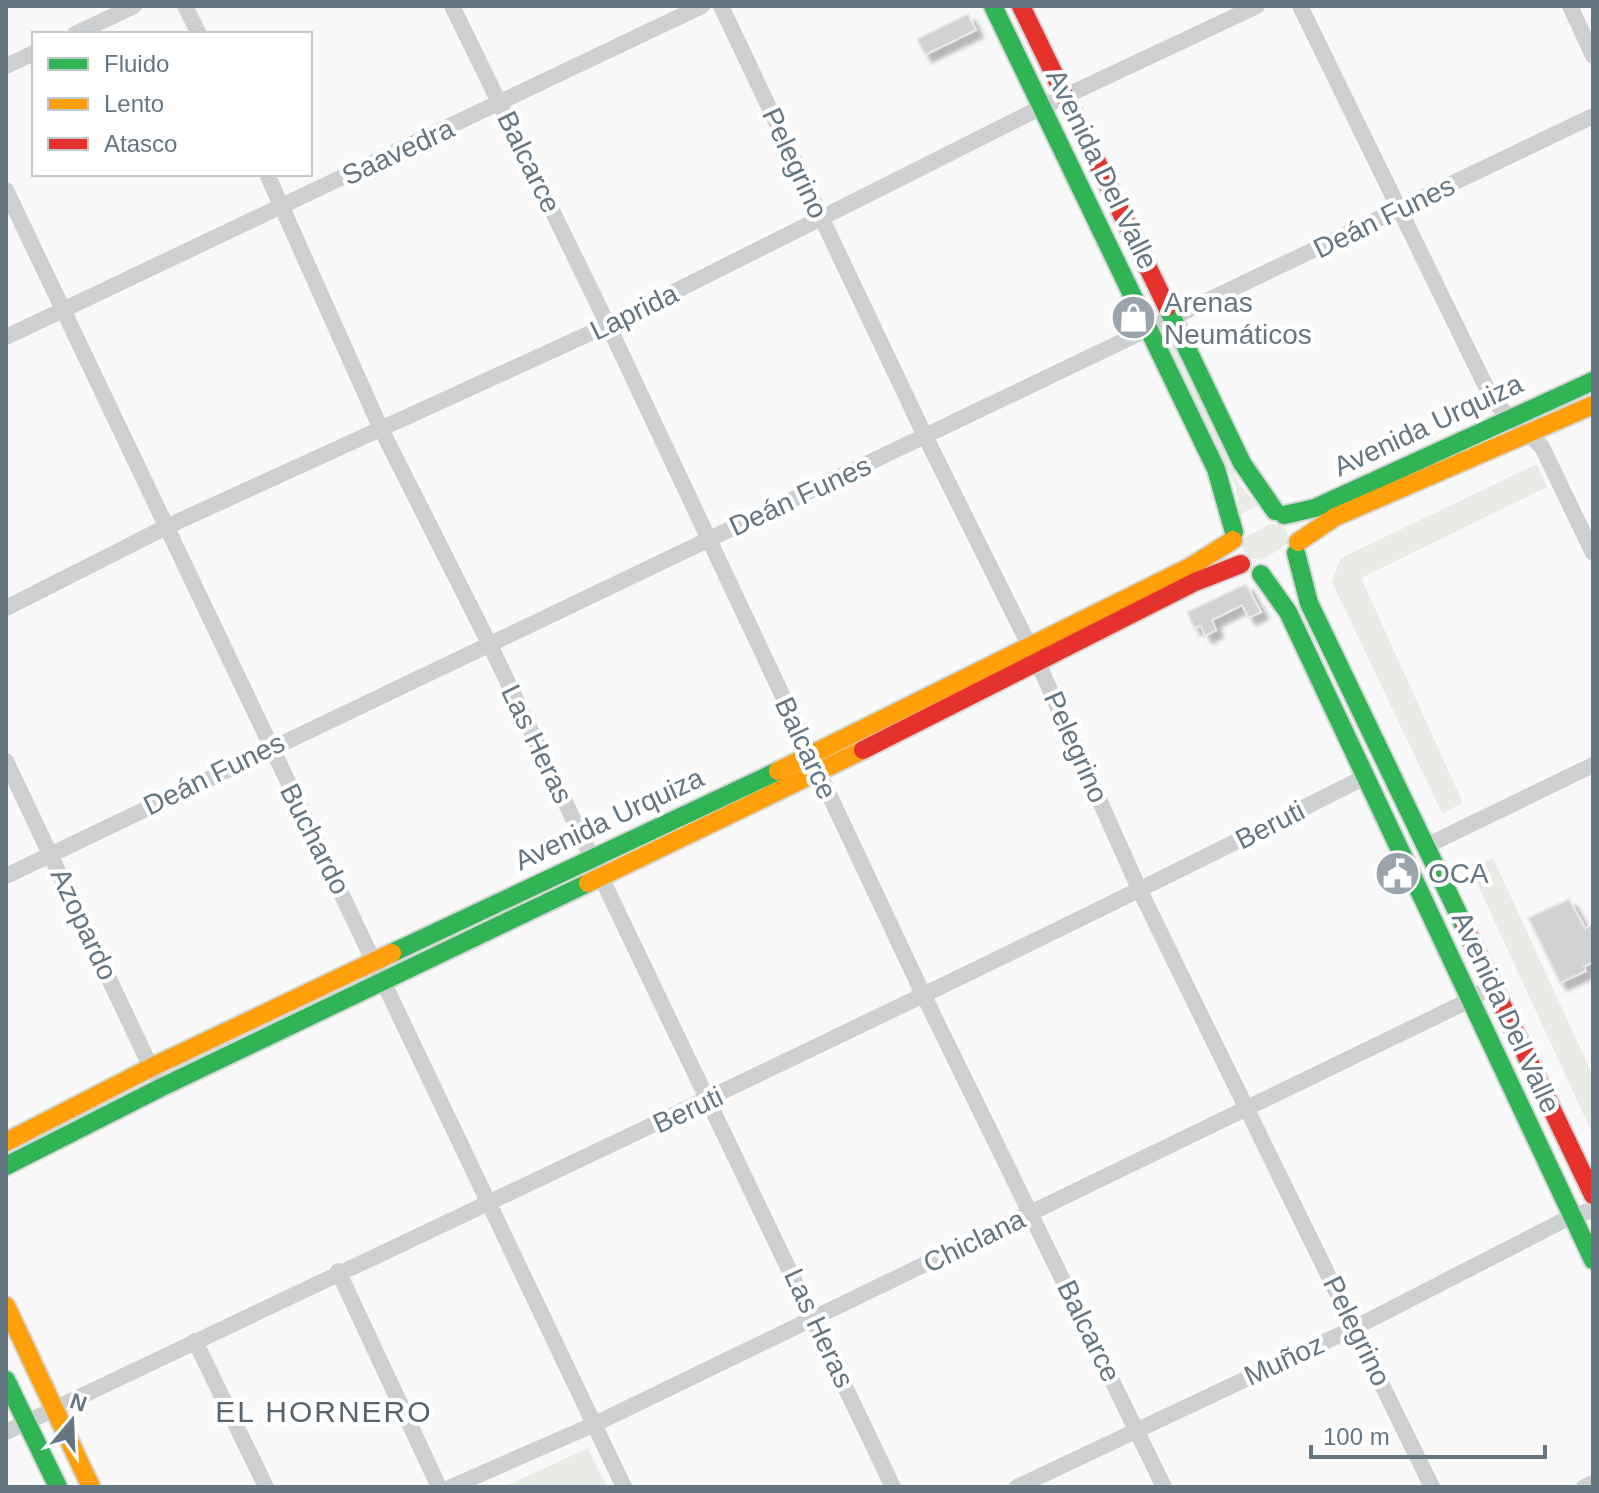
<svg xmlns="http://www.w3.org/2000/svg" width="1599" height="1493" font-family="Arial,sans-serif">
  <defs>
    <filter id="shadow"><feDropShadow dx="7" dy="7" stdDeviation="2" flood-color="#0004"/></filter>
  </defs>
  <rect width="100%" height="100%" fill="#f9f9f9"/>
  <!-- green -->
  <g fill="#e8ebe6">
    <path d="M1169 336 1240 485 1258 506 1240 514 1236 487 1165 338Z"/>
    <path d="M1537 464 1547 487 1361 578 1463 803 1442 813 1332 582 1341 558Z"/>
    <path d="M1270 524H1279L1287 530 1288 543 1263 560 1249 558 1242 547 1244 538Z"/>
    <path d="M1493 858 1593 1076V1135L1470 868Z"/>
    <path d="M588 1448 607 1487H504Z"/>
  </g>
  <!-- building -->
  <g fill="#d0d2d3" stroke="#e8e8e8" stroke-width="2" filter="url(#shadow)">
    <path d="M968 14 976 30 925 55 917 39Z"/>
    <path d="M1246 584 1261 612 1249 618 1242 605 1212 620 1216 630 1205 636 1201 626 1194 628 1187 612Z"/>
    <path d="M1569 899 1585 928 1593 924V962L1584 967 1586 971 1560 983 1528 918Z"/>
  </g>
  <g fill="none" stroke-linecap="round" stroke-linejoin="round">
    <defs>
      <g id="fast">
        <path d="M993 6 1216 469 1234 532"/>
        <path d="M1167 307 1242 463 1275 511"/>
        <path d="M1284 515 1315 508 1593 381"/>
        <path d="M1296 553 1309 603 1465 928"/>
        <path d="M1261 574 1288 612 1593 1260"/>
        <path d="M392 953 778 771"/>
        <path d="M6 1166 162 1087 588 883"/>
        <path d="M6 1380 58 1487"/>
      </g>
      <g id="slow">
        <path d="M1298 542 1335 517 1593 405"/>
        <path d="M778 771 1190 567 1233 540"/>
        <path d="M588 883 863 750"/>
        <path d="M6 1142 150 1068 392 953"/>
        <path d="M6 1306 91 1487"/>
      </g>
      <g id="jam">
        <path d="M1021 6 1167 307"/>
        <path d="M863 750 1195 582 1241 564"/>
        <path d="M1465 928 1593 1195"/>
      </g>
    </defs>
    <!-- fast casing -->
    <use href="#fast" stroke="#d5d6d7" stroke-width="22"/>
    <!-- slow casing -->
    <use href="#slow" stroke="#d5d6d7" stroke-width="22"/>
    <!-- jam casing -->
    <use href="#jam" stroke="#d5d6d7" stroke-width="22"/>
    <!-- street -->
    <g stroke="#cecfd0" stroke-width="16">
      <path d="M185 6 199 34"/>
      <path d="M452 6 608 325 923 994 1164 1487"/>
      <path d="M721 6 925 436 1038 663 1140 891 1432 1487"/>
      <path d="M1300 6 1493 401 1542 447 1593 553"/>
      <path d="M1570 6 1593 56"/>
      <path d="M75 34 134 6"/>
      <path d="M6 66 34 53"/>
      <path d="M267 174 381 429 489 643 893 1487"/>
      <path d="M6 190 624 1487"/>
      <path d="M6 337 702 6"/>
      <path d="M6 608 166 527 608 325 1040 108 1257 6"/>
      <path d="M6 761 154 1074"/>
      <path d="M1426 846 1593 765"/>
      <path d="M6 876 1593 116"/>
      <path d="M338 1271 439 1487"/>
      <path d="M195 1341 266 1487"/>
      <path d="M6 1432C460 1215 916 1004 1365 777"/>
      <path d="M451 1487 595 1424 1470 1000 1492 986"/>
      <path d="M1017 1487 1356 1327 1572 1216 1593 1210"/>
      <path d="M1584 1487 1593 1483"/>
    </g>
    <!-- fast -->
    <use href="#fast" stroke="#30b455" stroke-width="18"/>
    <!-- slow -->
    <use href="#slow" stroke="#ff9f0a" stroke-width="18"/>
    <!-- jam -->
    <use href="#jam" stroke="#e5322d" stroke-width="18"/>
  </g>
  <!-- icons -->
  <defs>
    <symbol id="shop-disc" viewBox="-11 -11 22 22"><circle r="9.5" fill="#99a4ac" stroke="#fff"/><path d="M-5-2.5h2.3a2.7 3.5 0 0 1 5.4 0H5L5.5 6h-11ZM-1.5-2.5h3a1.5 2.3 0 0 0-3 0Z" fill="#fff"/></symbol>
    <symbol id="civic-disc" viewBox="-11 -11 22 22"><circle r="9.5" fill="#99a4ac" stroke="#fff"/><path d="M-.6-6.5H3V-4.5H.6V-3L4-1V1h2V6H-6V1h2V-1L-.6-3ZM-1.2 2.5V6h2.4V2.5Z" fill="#fff"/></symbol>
  </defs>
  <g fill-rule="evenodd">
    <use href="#shop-disc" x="1108" y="292" width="51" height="51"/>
    <use href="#civic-disc" x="1372" y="848" width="51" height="51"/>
  </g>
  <g text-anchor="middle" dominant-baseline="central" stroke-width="8" stroke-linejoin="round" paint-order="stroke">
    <!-- street labels -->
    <g font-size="28" fill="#657683" stroke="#fff">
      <text transform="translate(398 152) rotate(-25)">Saavedra</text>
      <text transform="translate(529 162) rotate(64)">Balcarce</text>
      <text transform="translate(795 163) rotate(65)">Pelegrino</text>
      <text transform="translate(1102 169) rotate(64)">Avenida Del Valle</text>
      <text transform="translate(1384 217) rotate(-26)">Deán Funes</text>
      <text transform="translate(634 312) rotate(-26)">Laprida</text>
      <text transform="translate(1428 425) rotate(-25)">Avenida Urquiza</text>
      <text transform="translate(800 496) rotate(-25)">Deán Funes</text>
      <text transform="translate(537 744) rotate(64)">Las Heras</text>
      <text transform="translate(1076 747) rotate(66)">Pelegrino</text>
      <text transform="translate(806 748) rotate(65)">Balcarce</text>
      <text transform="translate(214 774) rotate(-26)">Deán Funes</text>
      <text transform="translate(609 819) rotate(-25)">Avenida Urquiza</text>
      <text transform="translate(1270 825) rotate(-27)">Beruti</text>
      <text transform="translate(315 839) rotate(63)">Buchardo</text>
      <text transform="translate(84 924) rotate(65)">Azopardo</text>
      <text transform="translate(1506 1012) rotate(65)">Avenida Del Valle</text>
      <text transform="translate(688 1110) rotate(-25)">Beruti</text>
      <text transform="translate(974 1241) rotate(-26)">Chiclana</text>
      <text transform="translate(819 1328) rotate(65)">Las Heras</text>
      <text transform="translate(1089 1331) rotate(64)">Balcarce</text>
      <text transform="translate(1357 1331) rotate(64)">Pelegrino</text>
      <text transform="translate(1284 1360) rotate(-25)">Muñoz</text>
    </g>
    <!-- poi labels -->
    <g font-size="28" fill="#657683" stroke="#fff" text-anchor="start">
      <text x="1164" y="302">Arenas<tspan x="1164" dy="32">Neumáticos</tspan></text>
      <text x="1428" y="873">OCA</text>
    </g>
    <!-- neighbourhood labels -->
    <g font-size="30" letter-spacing="2" fill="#57646e" stroke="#fff">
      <text x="324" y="1411">EL HORNERO</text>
    </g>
  </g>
  <!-- border -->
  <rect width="1599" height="1493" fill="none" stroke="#657683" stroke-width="16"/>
  <!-- legend -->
  <rect x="32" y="32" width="280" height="144" fill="#ffffff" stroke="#c1c8cd" stroke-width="2"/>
  <rect x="48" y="58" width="40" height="12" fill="#30b455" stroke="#c1c8cd" stroke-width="2"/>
  <text x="104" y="72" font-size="24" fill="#657683">Fluido</text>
  <rect x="48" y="98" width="40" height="12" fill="#ff9f0a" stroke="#c1c8cd" stroke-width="2"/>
  <text x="104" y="112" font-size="24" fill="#657683">Lento</text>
  <rect x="48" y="138" width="40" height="12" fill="#e5322d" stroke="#c1c8cd" stroke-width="2"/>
  <text x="104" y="152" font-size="24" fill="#657683">Atasco</text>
  <!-- north arrow -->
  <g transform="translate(72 1421) rotate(19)" stroke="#ffffff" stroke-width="6" paint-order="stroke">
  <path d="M0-6L14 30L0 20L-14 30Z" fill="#657683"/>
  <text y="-12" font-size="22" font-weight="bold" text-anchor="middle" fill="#657683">N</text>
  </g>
  <!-- scale -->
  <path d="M1311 1445v12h234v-12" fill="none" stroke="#657683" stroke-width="4"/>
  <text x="1323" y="1445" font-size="24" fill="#657683" stroke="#ffffff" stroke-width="6" paint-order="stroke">100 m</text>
</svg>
